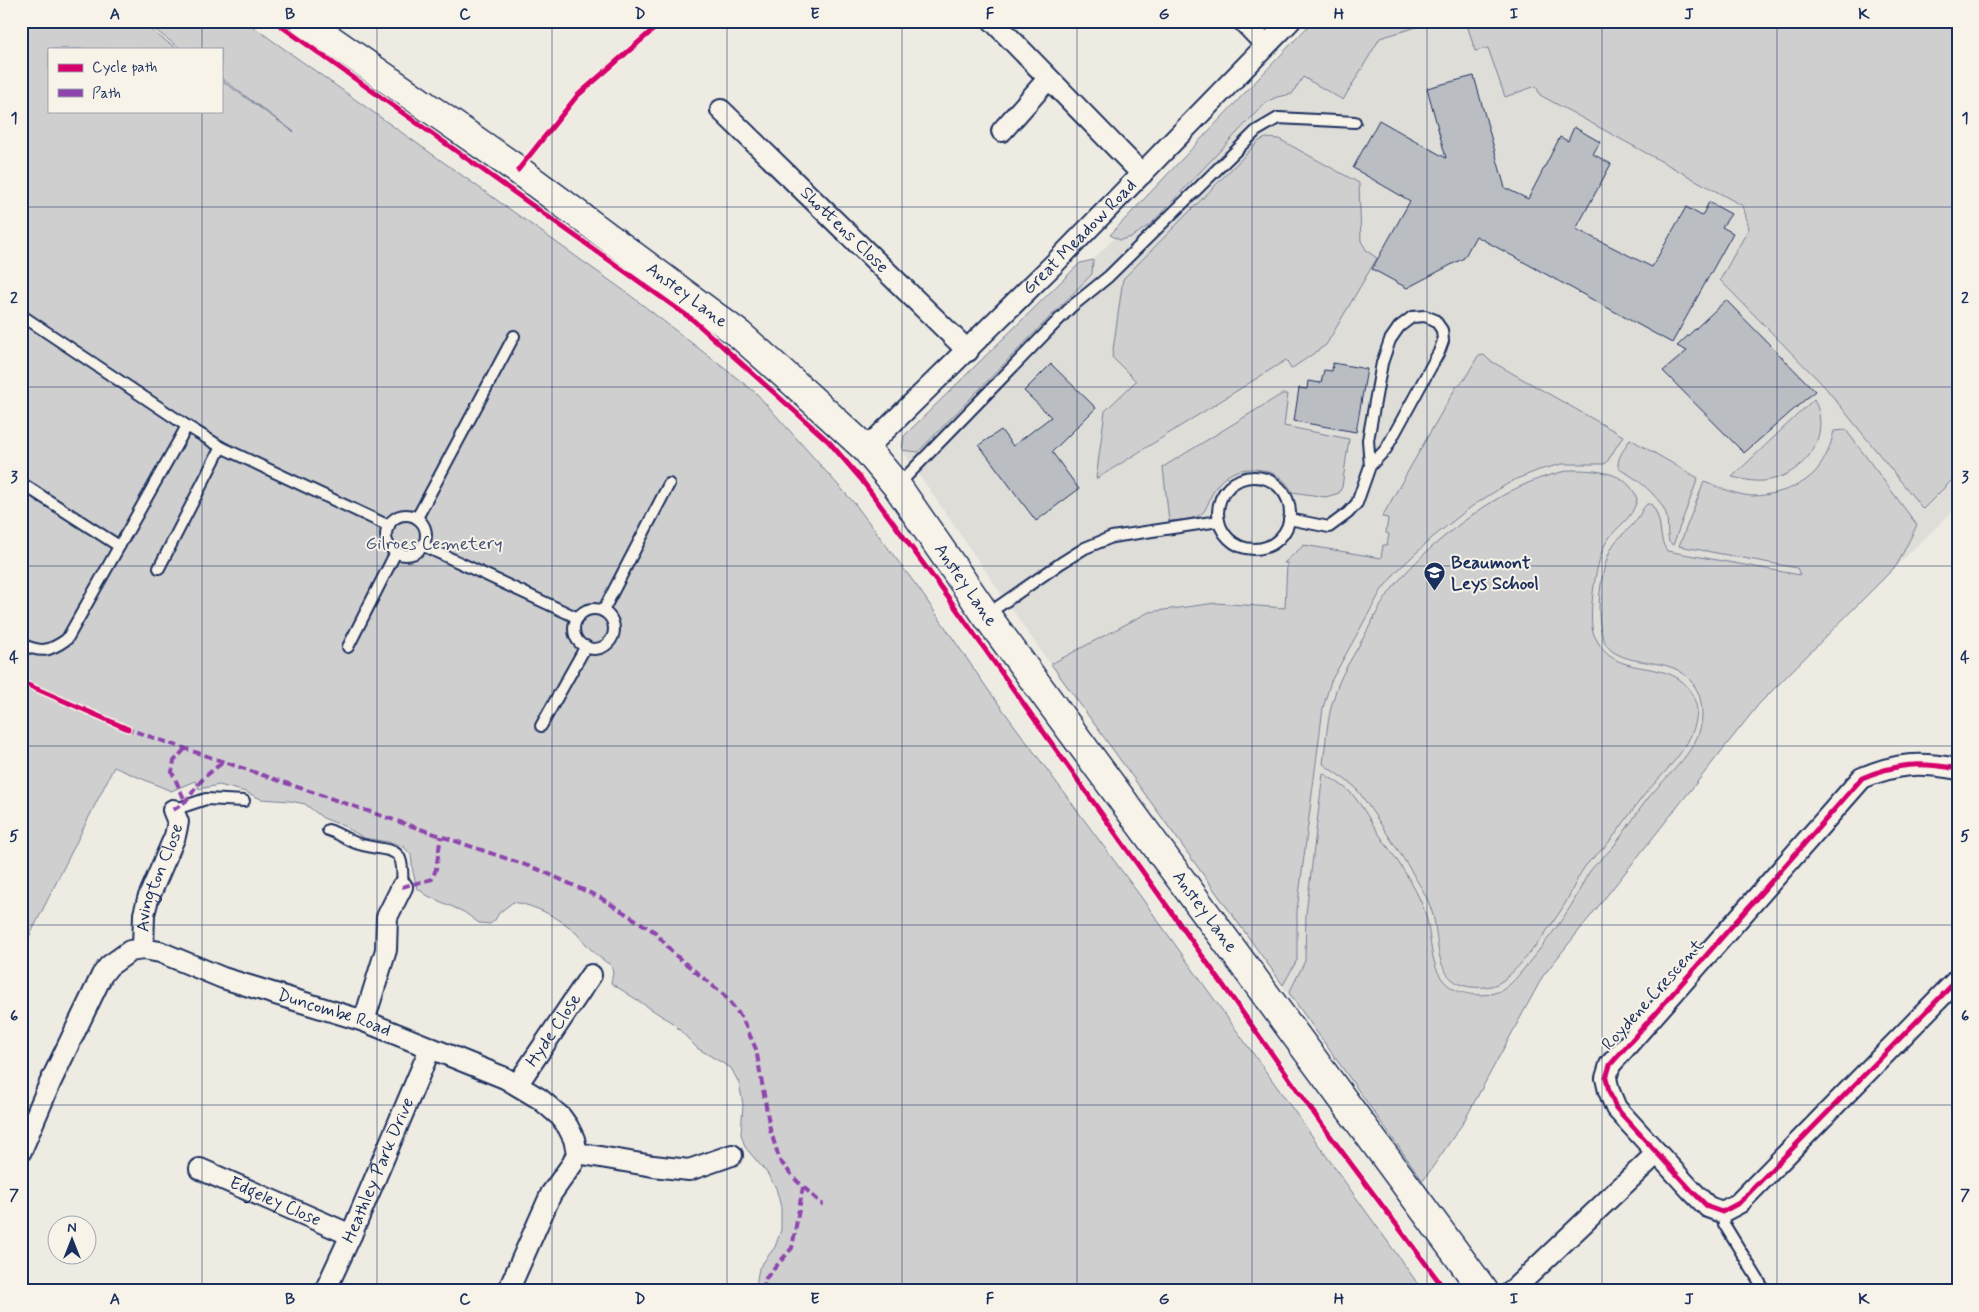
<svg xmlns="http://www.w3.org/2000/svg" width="1979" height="1312" font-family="Mynerve,sans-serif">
  <rect width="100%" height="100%" fill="#eeebe2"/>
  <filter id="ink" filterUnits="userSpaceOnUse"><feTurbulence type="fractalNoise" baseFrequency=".02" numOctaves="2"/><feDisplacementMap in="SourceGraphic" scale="10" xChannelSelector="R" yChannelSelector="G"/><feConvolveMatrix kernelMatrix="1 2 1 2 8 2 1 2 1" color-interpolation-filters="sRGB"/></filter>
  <g filter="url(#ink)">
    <!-- built -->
    <path fill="#deddd8" d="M1332 21H1958V506L1843 618 1759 704 1543 976 1463 1123 1423 1181 1036 644 902 450Z"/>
    <!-- green -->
    <g fill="#cfcfcf" stroke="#757f96">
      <path d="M21 21H138L177 49H49V111H221V80L294 132 221 78V49H181L143 21H245L626 292 756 393 855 504 919 589 989 691 1141 897 1423 1291H755L759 1268 775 1247 781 1230V1207L776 1188 767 1173 745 1147 741 1134 743 1104 739 1083 731 1068 697 1048 674 1024 611 983 613 973 611 965C596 957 588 946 576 933 561 918 534 905 513 902L499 913 495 920 490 924 479 923 464 912 428 896 417 888 413 872 411 855 404 847 394 843 364 838 344 826 323 818 305 804 290 801 261 799 246 792 219 785 199 789 195 781 171 791 114 767 27 941 21 939V846L26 834 21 832Z"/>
      <path d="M1313 21H1437L1380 38 1343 100 1303 77 1292 94 1277 97 1266 102 1152 223 1132 237 1120 240 1110 235Z"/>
      <path d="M1466 21H1958V474L1923 509 1825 387 1720 280 1749 228 1743 206 1540 95 1536 86 1505 97 1488 48 1475 51Z"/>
      <path d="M1266 138 1279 139 1359 183 1361 241 1367 251 1377 258 1326 345 1291 369 1286 360 1096 479 1105 411 1136 381 1112 357 1123 279 1259 141Z"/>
      <path d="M1093 260 1092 274 918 452 902 450 904 436 1080 263Z"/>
      <path d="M1484 355 1489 360 1623 436 1607 462 1604 464H1562L1539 470 1514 480 1491 494 1471 507 1433 537 1396 572 1381 591 1331 681 1323 708 1297 911V960L1283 985 1051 664 1149 612 1216 603 1285 608 1287 563H1284L1304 545 1381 558 1383 545H1387L1389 534 1386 533 1388 518 1382 517 1456 387 1464 380 1478 356Z"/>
      <path d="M1282 394H1288L1284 426 1349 439 1342 487 1339 493 1326 497 1292 492C1287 481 1278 474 1266 471 1245 465 1223 472 1213 492 1209 499 1207 511 1200 515 1192 520 1178 520 1169 521L1163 467Z"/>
      <path d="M1814 399C1833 438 1803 477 1763 481 1753 482 1742 479 1732 477Z"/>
      <path d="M1846 430 1917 525 1897 565 1759 704 1543 976 1463 1123 1423 1181 1289 993 1305 961 1306 914 1323 773C1333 780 1345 786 1353 795 1363 807 1371 822 1379 834 1396 859 1415 884 1425 912 1433 937 1427 979 1458 991 1473 996 1490 997 1504 989 1514 982 1523 970 1530 961 1545 943 1560 924 1572 904 1579 893 1583 881 1590 871 1597 862 1606 855 1613 847 1626 831 1636 813 1649 797 1669 773 1702 748 1702 715 1702 704 1700 693 1693 684 1674 655 1638 669 1612 651 1590 635 1600 568 1612 547 1618 536 1630 530 1637 519 1641 514 1642 508 1647 504H1651C1664 519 1657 537 1667 551L1800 575 1797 568 1679 546 1704 482C1719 487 1736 495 1752 496 1762 496 1772 494 1782 491 1814 482 1827 462 1834 431Z"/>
      <path d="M1630 439 1698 478 1673 545 1669 542C1666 530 1670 518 1663 507 1655 494 1641 482 1628 474 1624 471 1618 471 1618 464 1618 457 1626 446 1630 439Z"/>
      <path d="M1571 470C1596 470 1628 471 1637 499 1632 521 1618 524 1607 541 1596 558 1588 613 1593 632 1594 636 1597 640 1599 644 1620 680 1673 656 1692 694 1694 698 1697 705 1697 711 1696 746 1661 774 1641 799 1630 813 1621 828 1609 842 1603 850 1594 856 1587 864 1578 875 1573 889 1566 902 1553 924 1522 967 1502 981 1492 989 1471 989 1459 984 1433 971 1440 936 1432 912 1428 897 1418 883 1410 869 1395 845 1379 822 1364 799L1354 786 1323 764C1326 742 1327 718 1334 697 1339 677 1351 660 1361 642 1370 626 1378 608 1389 593 1418 553 1482 502 1528 483 1542 477 1556 473 1571 470Z"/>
    </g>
    <!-- building -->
    <g fill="#babdc2" stroke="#1b2f5e">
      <path d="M1474 76 1505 188 1528 199 1560 137 1568 141 1574 127 1600 142 1593 154 1611 164 1576 229 1652 267 1686 207 1702 216 1709 202 1731 214 1722 227 1733 233 1672 343 1476 236 1464 258 1407 288 1372 269 1410 201 1353 168 1379 120 1446 158 1427 88Z"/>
      <path d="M1726 300 1815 391 1744 453 1663 371 1687 351 1677 346Z"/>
      <path d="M1333 363 1367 369 1356 432 1294 421 1299 388 1307 389 1308 381 1321 383 1324 370 1332 371Z"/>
      <path d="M1051 364 1096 408 1052 452 1079 489 1036 521 979 445 1001 430 1013 446 1051 417 1024 391Z"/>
    </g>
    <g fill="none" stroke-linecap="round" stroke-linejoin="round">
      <defs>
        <g id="lane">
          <path d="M21 315 187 426 67 639C49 652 41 653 21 644"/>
          <path d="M187 426 221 447 389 526"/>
          <circle cx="1254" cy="513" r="36"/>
          <path d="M21 483 119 546"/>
          <path d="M898 485 1071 307 1108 277 1256 131 1278 118 1355 122"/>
          <circle cx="406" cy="535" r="20"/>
          <path d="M417 518 514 336"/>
          <path d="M1289 519 1329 527 1348 513 1357 503 1370 466 1386 449 1439 352 1443 341 1442 330 1435 320 1425 316 1412 317 1399 327 1390 340 1382 363 1368 440 1370 466"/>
          <path d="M424 546 578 618"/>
          <path d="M159 568 221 447"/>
          <circle cx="594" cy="629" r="20"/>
          <path d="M603 611 669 484"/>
          <path d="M986 615 1061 563 1085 548 1112 537 1219 521"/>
          <path d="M348 647 396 552"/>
          <path d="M541 726 586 646"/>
          <path d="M173 810 206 799 244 801"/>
          <path d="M328 830C339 833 348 841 359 844 393 854 405 842 402 887"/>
          <path d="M1722 1212 1724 1224 1765 1291"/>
        </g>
        <g id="street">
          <path d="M993 21 1142 174"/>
          <path d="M1243 21 1266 45"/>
          <path id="s1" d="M721 110 968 351"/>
          <path d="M1002 131 1048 79"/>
          <path id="s2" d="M866 449 1054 264 1290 21"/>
          <path d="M1958 769C1919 762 1898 763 1862 778L1610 1065 1606 1078 1609 1091 1616 1108 1691 1190 1708 1207 1722 1212 1739 1203 1958 979"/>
          <path id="s3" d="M143 949 144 914 148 899 175 836 178 822 173 810"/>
          <path d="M364 1021 386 950 387 917 402 887"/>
          <path id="s4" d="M517 1085 591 975"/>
          <path id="s5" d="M21 1151 50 1083 102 975 109 966 130 951 143 949 160 952 223 978 364 1021 505 1078 540 1099 561 1117 568 1127 574 1139 577 1153 573 1163 551 1194 508 1291"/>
          <path d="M577 1153 653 1166 689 1170 732 1155"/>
          <path id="s6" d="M200 1169 351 1235"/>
          <path id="s7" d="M325 1291 351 1235 430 1049"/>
          <path d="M1512 1291 1657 1153"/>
        </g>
        <g id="secondary">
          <path id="s8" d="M304 21 518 170 740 335 793 382 866 449 897 486 986 615 1484 1291"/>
        </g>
      </defs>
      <!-- lane casing -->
      <use href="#lane" stroke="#1b2f5e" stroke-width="14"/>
      <!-- street casing -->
      <use href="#street" stroke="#1b2f5e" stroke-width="24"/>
      <!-- secondary casing -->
      <use href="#secondary" stroke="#1b2f5e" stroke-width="31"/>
      <!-- lane -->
      <use href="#lane" stroke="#f7f3e8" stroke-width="10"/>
      <!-- street -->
      <use href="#street" stroke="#f7f3e8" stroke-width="20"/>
      <!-- secondary -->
      <use href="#secondary" stroke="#f7f3e8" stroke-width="28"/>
      <!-- quiet -->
      <g stroke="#8e44ad" stroke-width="4" stroke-dasharray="8 4" stroke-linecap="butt">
        <path d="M125 728 540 870 601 898 655 932 674 954 724 995 742 1018 756 1049 770 1129 780 1161 797 1181 823 1205"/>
        <path d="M185 749 174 761 172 772 186 803"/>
        <path d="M173 810C191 800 191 791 204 778 210 772 217 767 223 762"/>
        <path d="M402 887 432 879 436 869 441 836"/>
        <path d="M763 1291 766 1278 792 1248 803 1187"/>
      </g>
      <defs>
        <g id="cycleway">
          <path d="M274 21 693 320 829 442 861 479 950 600 1328 1133 1446 1291"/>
          <path d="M518 170 577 96 663 21"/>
          <path d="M21 682 128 729"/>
          <path d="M1958 769C1919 762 1898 763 1862 778L1610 1065 1606 1078 1609 1091 1616 1108 1691 1190 1708 1207 1722 1212 1739 1203 1958 979"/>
        </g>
      </defs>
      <!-- cycleway casing -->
      <use href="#cycleway" stroke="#f7f3e8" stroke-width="8"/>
      <!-- cycleway -->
      <use href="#cycleway" stroke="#d6006c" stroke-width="5"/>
    </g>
  </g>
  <!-- grid -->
  <path fill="none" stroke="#1b2f5e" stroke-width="1" stroke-opacity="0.55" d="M202 21V49M377 21V1291M552 21V1291M727 21V1291M902 21V1291M1077 21V1291M1252 21V1291M1427 21V1291M1602 21V1291M1777 21V1291M202 111V1291M21 207H1958M21 387H1958M21 566H1958M21 746H1958M21 925H1958M21 1105H1958"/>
  <!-- icons -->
  <defs>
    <symbol id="school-pin" viewBox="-11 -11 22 30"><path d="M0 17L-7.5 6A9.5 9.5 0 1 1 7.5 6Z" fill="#1b2f5e" stroke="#f7f3e8"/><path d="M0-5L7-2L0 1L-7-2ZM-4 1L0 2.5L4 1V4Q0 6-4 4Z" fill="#fff"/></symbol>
  </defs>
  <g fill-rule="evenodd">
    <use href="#school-pin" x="1422" y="560" width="25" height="34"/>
  </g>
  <g text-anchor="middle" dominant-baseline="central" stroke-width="4" stroke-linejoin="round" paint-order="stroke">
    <!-- street labels -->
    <g font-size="18" fill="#1b2f5e" stroke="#f7f3e8">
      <text stroke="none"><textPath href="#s1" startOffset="172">Shottens Close</textPath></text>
      <text stroke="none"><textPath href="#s2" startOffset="301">Great Meadow Road</textPath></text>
      <text stroke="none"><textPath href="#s8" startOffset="471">Anstey Lane</textPath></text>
      <text stroke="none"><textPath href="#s8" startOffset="876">Anstey Lane</textPath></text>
      <text stroke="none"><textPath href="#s3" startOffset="74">Avington Close</textPath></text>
      <text stroke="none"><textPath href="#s8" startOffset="1281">Anstey Lane</textPath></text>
      <text transform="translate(1653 995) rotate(-48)">Roydene Crescent</text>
      <text stroke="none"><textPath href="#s5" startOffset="446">Duncombe Road</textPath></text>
      <text stroke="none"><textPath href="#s4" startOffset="66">Hyde Close</textPath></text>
      <text stroke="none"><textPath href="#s7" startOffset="132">Heathley Park Drive</textPath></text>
      <text stroke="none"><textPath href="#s6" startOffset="82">Edgeley Close</textPath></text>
    </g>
    <!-- park labels -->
    <g font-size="18" fill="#3f4f75" stroke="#f7f3e8">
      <text x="434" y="544">Gilroes Cemetery</text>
    </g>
    <!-- poi labels -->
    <g font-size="18" font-weight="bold" fill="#1b2f5e" stroke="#f7f3e8" text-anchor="start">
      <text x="1451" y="563">Beaumont<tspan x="1451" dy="21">Leys School</tspan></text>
    </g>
  </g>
  <!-- margin -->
  <rect width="1979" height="1312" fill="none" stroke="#f7f3e8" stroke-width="55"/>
  <!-- legend -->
  <rect x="48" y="48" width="175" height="65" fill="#f7f3e8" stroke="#9fa5b1"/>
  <rect x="58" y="64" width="25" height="8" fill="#d6006c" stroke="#9fa5b1"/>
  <text x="92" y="72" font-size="15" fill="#1b2f5e">Cycle path</text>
  <rect x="58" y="89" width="25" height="8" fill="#8e44ad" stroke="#9fa5b1"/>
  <text x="92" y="98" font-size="15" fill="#1b2f5e">Path</text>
  <!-- north arrow -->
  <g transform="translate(72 1240)"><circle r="24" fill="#f7f3e8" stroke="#9fa5b1"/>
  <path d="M0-4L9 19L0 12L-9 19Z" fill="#1b2f5e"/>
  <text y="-8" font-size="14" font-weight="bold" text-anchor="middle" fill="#1b2f5e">N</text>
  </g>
  <rect x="28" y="28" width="1924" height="1256" fill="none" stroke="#1b2f5e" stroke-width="2"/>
  <g font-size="16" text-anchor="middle" font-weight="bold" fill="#1b2f5e">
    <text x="115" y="19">A</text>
    <text x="290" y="19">B</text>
    <text x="465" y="19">C</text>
    <text x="640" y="19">D</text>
    <text x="815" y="19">E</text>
    <text x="990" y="19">F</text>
    <text x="1164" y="19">G</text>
    <text x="1339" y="19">H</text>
    <text x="1514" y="19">I</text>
    <text x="1689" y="19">J</text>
    <text x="1864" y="19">K</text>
    <text x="14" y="123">1</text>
    <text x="1965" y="123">1</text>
    <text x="14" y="303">2</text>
    <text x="1965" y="303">2</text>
    <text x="14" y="482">3</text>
    <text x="1965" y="482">3</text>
    <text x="14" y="662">4</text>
    <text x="1965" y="662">4</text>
    <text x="14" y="841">5</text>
    <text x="1965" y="841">5</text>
    <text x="14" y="1021">6</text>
    <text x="1965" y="1021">6</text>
    <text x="14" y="1200">7</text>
    <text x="1965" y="1200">7</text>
    <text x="115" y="1304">A</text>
    <text x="290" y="1304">B</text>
    <text x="465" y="1304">C</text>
    <text x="640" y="1304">D</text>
    <text x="815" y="1304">E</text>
    <text x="990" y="1304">F</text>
    <text x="1164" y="1304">G</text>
    <text x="1339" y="1304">H</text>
    <text x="1514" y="1304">I</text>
    <text x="1689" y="1304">J</text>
    <text x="1864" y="1304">K</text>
  </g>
</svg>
